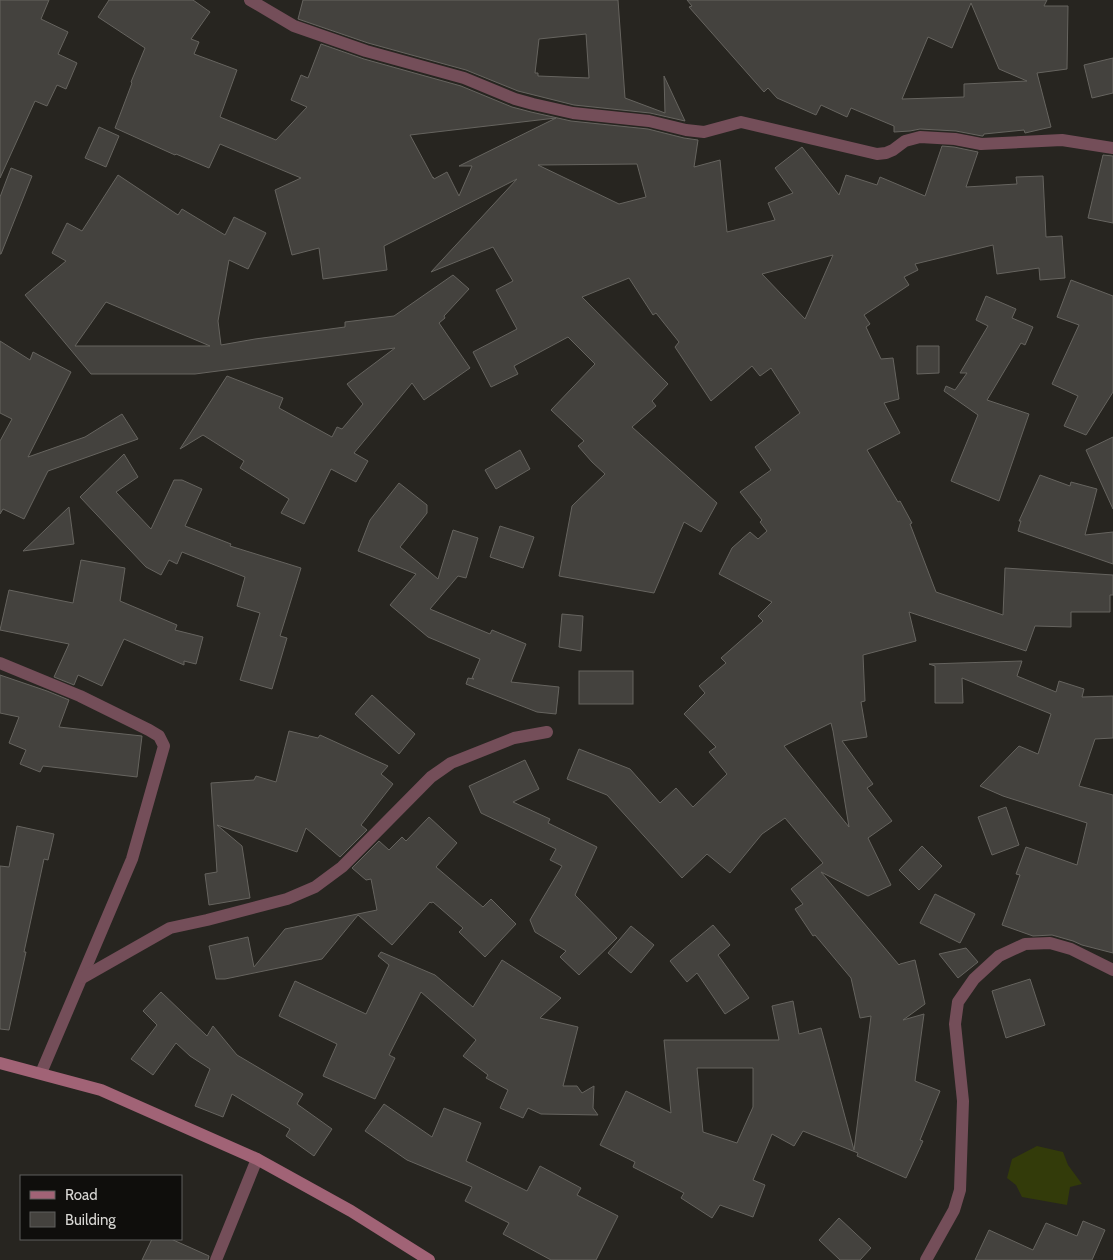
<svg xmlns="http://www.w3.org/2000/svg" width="1113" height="1260" font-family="Cabin,sans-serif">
  <rect width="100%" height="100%" fill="#272520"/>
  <!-- green -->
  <path fill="#333b0a" d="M1037 1146 1063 1152 1068 1165 1082 1184 1070 1187 1067 1205 1022 1197 1016 1185 1007 1178 1012 1159Z"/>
  <!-- building -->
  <g fill="#44423e" stroke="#66645f" fill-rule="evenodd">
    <path d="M0 0H49L41 19 68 32 58 54 77 63 66 89 57 85 47 106 35 101 0 178Z"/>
    <path d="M109 0H193L210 12 191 39 199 42 194 54 237 70 220 117 276 140 307 107 291 100 301 75 308 78 321 44 364 59 461 86 512 107 531 112 571 121 648 129 684 138 698 140 694 167 720 160 727 232 775 220 768 203 793 193 775 168 802 147 839 195 846 175 877 185 880 177 925 196 942 146 954 147 978 152 966 187 1017 184 1016 177 1043 176 1046 237 1062 236 1065 278 1040 280 1039 268 997 274 993 245 915 264 918 270 904 277 909 285 864 315 870 324 866 327 881 359 893 358 899 399 884 403 900 433 867 450 898 502 900 501 912 523 910 524 936 592 1003 615 1005 568 1113 575V595H1110V612H1071V627L1035 626 1026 651 909 612 916 641 863 655 865 701 861 702 867 737 842 741 873 784 867 788 892 821 868 838 891 885 868 896 821 872 899 965 900 964 915 960 925 1004 903 1020 924 1014 915 1081 940 1091 920 1140 923 1141 906 1178 857 1156 858 1153 803 1131 794 1146 772 1134 753 1180 765 1185 753 1217 720 1205 712 1218 681 1198 684 1193 633 1167 635 1162 600 1145 626 1091 671 1113 664 1040H779L772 1006 793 1001 799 1034 821 1028 854 1150 871 1016 860 1018 851 978 815 935 813 936 795 909 803 904 791 889 823 863 785 818 762 834 730 873 707 854 682 878 607 795 567 779 579 749 630 769 660 803 676 788 693 807 727 774 709 752 716 747 684 714 705 693 699 686 726 663 721 658 763 621 758 616 772 602 719 574 732 548 750 532 758 539 767 531 760 522 762 520 740 492 771 470 755 447 800 413 771 368 760 376 752 366 711 401 675 347 679 342 656 313 653 315 629 278 582 297 668 384 652 401 656 406 632 427 717 503 701 532 684 522 654 593 559 576 572 506 605 474 592 462 578 446 584 441 551 410 595 364 568 337 514 366 518 374 491 387 473 352 517 329 496 290 513 281 493 247 431 272 517 179 384 246 387 270 323 279 319 248 292 255 275 190 301 178 220 144 209 168 176 154 175 155 115 128 132 83 131 82 145 48 98 17ZM556 118 459 166H472L459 196 447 172 434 179 433 177V178L410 135ZM637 164 646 197 619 204 538 165ZM833 255 805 319 762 274ZM831 723 833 731 849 827 784 746ZM697 1068H753V1107L737 1143 703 1132Z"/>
    <path d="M303 0H618L625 98 665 113 664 76 685 121 650 113 574 105 518 91 466 70 368 43 298 19ZM586 34 589 78 538 76V73H535L539 39Z"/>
    <path d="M687 0H1047L1044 6H1068L1067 69 1037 73 1051 127 1025 133 1024 130 984 134 983 136H982L956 131 920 129 910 131 894 132V126L851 108 847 117 821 105 816 115 777 98 768 88 764 92 689 7 692 6ZM971 3 999 69 1027 81 964 84V97L902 99 928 37 952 48Z"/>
    <path d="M1113 58V93L1092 98 1084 65Z"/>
    <path d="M99 127 119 136 106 167 85 158Z"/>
    <path d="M1103 155 1113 156V223L1088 218Z"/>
    <path d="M11 168 32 176 1 254H0V197Z"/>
    <path d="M118 175 178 215 182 209 225 235 234 217 266 233 248 269 229 260 218 321 221 345 255 339 345 327V322L394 316 453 275 469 289 444 316 445 318 439 323 470 368 424 400 412 383 354 453 368 461 356 482 331 469 304 524 281 513 289 499 240 468 244 461 203 435 180 449 227 376 283 398 279 408 332 437 337 427 342 429 363 404 347 384 395 348 195 374H91L25 295 66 261 52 253 67 223 82 231ZM106 302 210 346H75Z"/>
    <path d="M1071 280 1113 296V392L1086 435 1064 426 1078 396 1052 384 1079 325 1057 317Z"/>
    <path d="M986 296 1016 309 1012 318 1033 327 1025 345 1021 343 987 400 1029 414 999 501 951 481 978 415 944 391 946 386 955 390 967 373H960L988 326 976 320Z"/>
    <path d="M0 341 30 360 33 352 71 372 28 457 85 437 122 414 138 439 48 471 24 519 3 509 0 514V441L12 419 0 413Z"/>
    <path d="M917 346H939V373L917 374Z"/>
    <path d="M1113 437V509L1086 450Z"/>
    <path d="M520 450 530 469 496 489 485 470Z"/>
    <path d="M124 454 138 477 116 492 151 529 174 480H182L202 489 185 526 231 544 230 546 301 568 280 636 287 638 272 689 240 680 260 613 237 606 245 577 182 552 177 564 169 560 161 575 146 567 80 497Z"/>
    <path d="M1040 475 1070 486 1071 482 1097 489 1085 535 1113 532V564L1018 531 1021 521H1019Z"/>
    <path d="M399 483 427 505V513L400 547 438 579 453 530 478 538 466 578 458 576 430 609 490 634 492 630 526 644 511 682 559 687 556 714 537 712 466 684 468 678 474 679 472 678 480 659 428 637 390 605 416 574 358 551 370 520Z"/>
    <path d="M69 507 74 544 23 551Z"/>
    <path d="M500 526 534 537 523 568 490 557Z"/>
    <path d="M81 560 125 568 120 601 177 625 175 630 203 637 196 664 184 661V665L124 639 102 686 78 675 74 685 54 677 69 644 0 630 9 590 73 603Z"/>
    <path d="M562 614 583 616 581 651 559 647Z"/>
    <path d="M1022 661 1017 676 1056 692 1059 681 1084 689 1082 697 1113 696V738L1095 739 1079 786 1113 795V953L1082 945 1073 941 1052 935 1033 936 1002 925 1020 875 1016 874 1026 847 1077 865 1087 823 1003 796 980 786 1019 746 1038 754 1051 714 962 678 963 703H935V666L929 664Z"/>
    <rect x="579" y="671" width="54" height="33"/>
    <path d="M0 675 47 691 69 700 59 727 142 736 137 777 43 766 40 772 20 764 26 750 9 743 19 717 0 713Z"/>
    <path d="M372 695 415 734 399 754 355 714Z"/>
    <path d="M289 731 318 738 320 735 388 766 381 774 393 784 361 825 367 830 340 857 306 828 297 852 217 825 242 846 250 898 209 905 205 874 217 872 211 783 254 780 256 776 276 782Z"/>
    <path d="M525 760 539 789 513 802 550 819 548 823 597 847 575 895 617 938 579 975 560 957 566 951 535 932 530 920 562 866 550 860 556 849 481 813 469 786Z"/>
    <path d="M1006 807 1019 845 992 855 978 817Z"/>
    <path d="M429 817 457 843 436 867 483 907 491 899 516 924 485 957 459 932 463 928 433 902 431 903 430 902 392 945 358 915 322 959 225 979H216L209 946 248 937 254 967 285 929 377 910 371 879 366 880 352 868 379 841 389 850 402 837 406 841Z"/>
    <path d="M17 826 54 834 48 860 44 859 24 952H26L9 1030 0 1029V866L9 867Z"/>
    <path d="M922 846 942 866 919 890 899 870Z"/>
    <path d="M935 894 975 914 960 943 920 923Z"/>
    <path d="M713 925 730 945 718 955 749 998 725 1014 697 973 687 982 670 961Z"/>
    <path d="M631 926 654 945 631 973 608 953Z"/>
    <path d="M966 948 978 962 958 978 939 954Z"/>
    <path d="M381 952 435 975 473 1007 502 960 561 998 540 1018 578 1027 563 1086H577L582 1093 594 1086 593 1108 598 1115 541 1114 528 1108 523 1118 500 1108 508 1090 486 1078 488 1075 463 1056 476 1040 421 992 389 1055 395 1058 375 1099 323 1076 337 1044 279 1016 295 981 366 1014 389 965 378 956Z"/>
    <path d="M1030 979 1045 1025 1006 1038 992 991Z"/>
    <path d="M161 992 207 1036 213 1026 237 1055 303 1094 297 1104 332 1129 314 1156 286 1136 290 1129 232 1094 223 1117 195 1106 210 1069 190 1056 176 1043 153 1075 131 1059 157 1025 143 1011Z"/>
    <path d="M384 1104 432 1137 444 1108 481 1123 466 1161 527 1191 540 1166 581 1188 577 1195 618 1216 596 1260H551L503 1234 509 1223 465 1201 472 1187 407 1160 365 1131Z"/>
    <path d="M839 1218 871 1248 860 1260H840L819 1240Z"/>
    <path d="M1083 1221 1105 1230 1092 1260H975L989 1230 1033 1250 1046 1223 1077 1236Z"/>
    <path d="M152 1239H171L209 1256 208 1260H142Z"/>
  </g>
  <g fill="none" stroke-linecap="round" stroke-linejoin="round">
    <!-- street -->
    <g stroke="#744e59" stroke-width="12">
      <path d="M250 0 294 26 366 51 464 78 515 99 533 104 573 113 649 121 686 130 704 132 741 122 877 154 886 153 893 150 905 141 920 137 955 139 981 144 1062 140 1113 148"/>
      <path d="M0 663 80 696 149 730 159 736 164 746 132 859 41 1073"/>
      <path d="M82 978 170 928 207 920 287 899 315 887 342 867 431 777 451 763 514 738 547 732"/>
      <path d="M216 1260 257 1159"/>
      <path d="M926 1260 954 1210 960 1190 963 1101 955 1024 958 1002 974 979 999 956 1025 944 1050 943 1071 949 1113 970"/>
    </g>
    <!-- secondary -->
    <path stroke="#a16376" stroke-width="12" d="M0 1063 101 1090 257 1159 351 1211 429 1260"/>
  </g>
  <!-- legend -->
  <rect x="20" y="1175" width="162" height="65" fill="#0f0e0c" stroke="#5f5e5c"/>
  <rect x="30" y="1191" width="25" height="8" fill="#a16376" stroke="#5f5e5c"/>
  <text x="65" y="1200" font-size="15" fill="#d8d7d4">Road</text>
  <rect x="30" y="1212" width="25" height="15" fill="#44423e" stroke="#5f5e5c"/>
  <text x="65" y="1225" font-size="15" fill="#d8d7d4">Building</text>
</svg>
